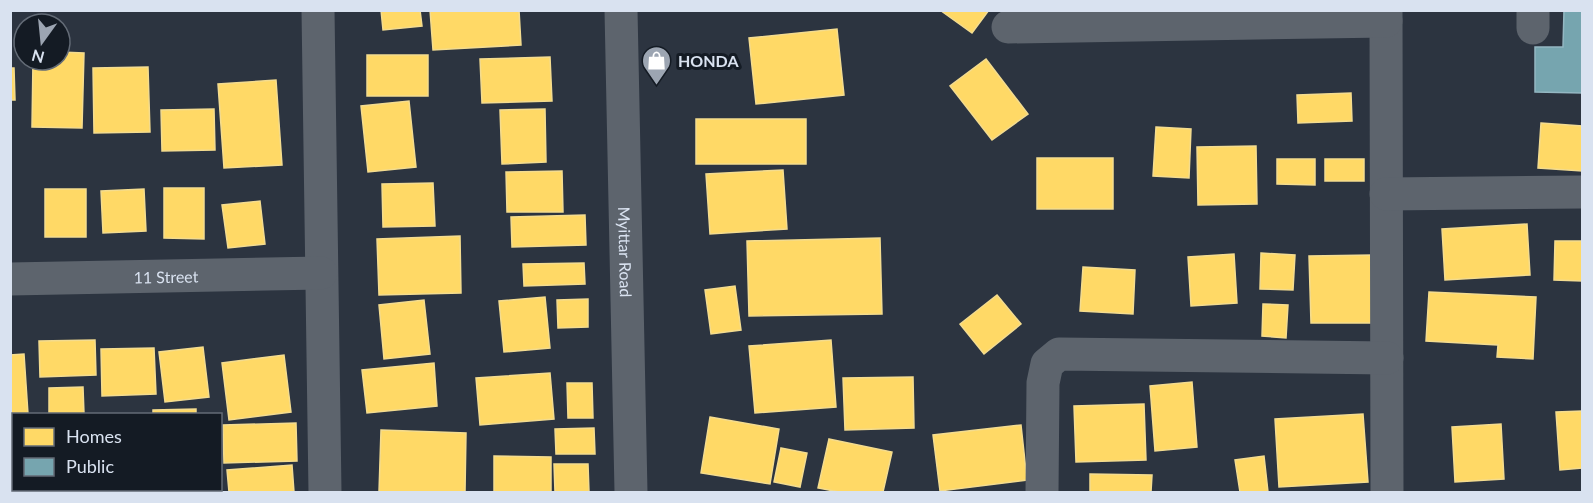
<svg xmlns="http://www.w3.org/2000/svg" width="1593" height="503" font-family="Lato,sans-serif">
  <rect width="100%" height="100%" fill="#2c3440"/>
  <!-- homes -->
  <g fill="#ffd966" stroke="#f4dc8f" stroke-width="1.5">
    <path d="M381 10H420L422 26 383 30Z"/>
    <path d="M430 10H519L521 45 433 50Z"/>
    <path d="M940 10H989L972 33Z"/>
    <path d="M837 29 844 95 756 104 749 38Z"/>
    <path d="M60 52 84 53 82 128 32 127 33 60H60Z"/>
    <rect x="367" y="55" width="61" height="41"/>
    <path d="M550 57 552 101 482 103 480 59Z"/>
    <path d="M986 59 1028 114 992 140 950 86Z"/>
    <path d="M148 67 150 132 94 133 93 68Z"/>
    <path d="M10 68H14L15 100H10Z"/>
    <path d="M276 80 282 165 224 168 218 84Z"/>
    <path d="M1351 93 1352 121 1298 123 1297 95Z"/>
    <path d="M409 101 416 167 368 172 361 106Z"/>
    <path d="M214 109 215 150 162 151 161 110Z"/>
    <path d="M545 109 546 162 502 164 500 110Z"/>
    <rect x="696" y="119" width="110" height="45"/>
    <path d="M1541 123 1582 126V171L1538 168Z"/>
    <path d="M1156 127 1191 129 1189 178 1153 176Z"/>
    <path d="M1256 146 1257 204 1198 205 1197 147Z"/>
    <rect x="1037" y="158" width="76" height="51"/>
    <path d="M1277 159H1315V185L1277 184Z"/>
    <rect x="1325" y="159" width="39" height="22"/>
    <path d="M783 170 787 229 710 234 706 174Z"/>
    <path d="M562 171 563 212H507L506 172Z"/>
    <path d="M433 183 435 226 383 227 382 184Z"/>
    <path d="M164 188H204V239L164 238Z"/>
    <rect x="45" y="189" width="41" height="48"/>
    <path d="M144 189 146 231 103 233 101 191Z"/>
    <path d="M260 201 265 244 228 248 222 205Z"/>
    <path d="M585 215 586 245 512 247 511 217Z"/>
    <path d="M1527 224 1530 275 1445 280 1442 229Z"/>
    <path d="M460 236 461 293 379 295 377 239Z"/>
    <path d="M880 238 882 314 749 316 747 241Z"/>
    <path d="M1555 241H1582V281L1554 280Z"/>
    <path d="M1261 253 1295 255 1293 290 1260 289Z"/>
    <path d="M1234 254 1237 303 1191 306 1188 257Z"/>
    <path d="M1373 255 1374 323H1311L1309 256Z"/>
    <path d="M584 263 585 284 524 286 523 264Z"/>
    <path d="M1083 267 1135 270 1133 314 1080 311Z"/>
    <path d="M735 286 741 330 711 334 705 290Z"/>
    <path d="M1429 292 1536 297 1533 359 1497 357 1498 345 1426 341Z"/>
    <path d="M997 295 1021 324 984 354 960 324Z"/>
    <path d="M545 297 550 348 504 352 499 301Z"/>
    <path d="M588 299V327L558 328 557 300Z"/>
    <path d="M424 300 430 354 384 359 379 305Z"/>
    <path d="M1263 304 1288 305 1286 338 1262 336Z"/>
    <path d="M95 340 96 375 40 377 39 341Z"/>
    <path d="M831 340 836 407 755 413 749 346Z"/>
    <path d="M203 347 209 397 165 402 159 352Z"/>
    <path d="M154 348 156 394 102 396 101 349Z"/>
    <path d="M24 354 28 414H14V428H10V355Z"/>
    <path d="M284 355 291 412 229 420 222 363Z"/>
    <path d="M434 363 437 406 367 413 362 370Z"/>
    <path d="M550 373 554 419 480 425 476 378Z"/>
    <path d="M913 377 914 428 845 430 843 378Z"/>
    <path d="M1192 382 1197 447 1155 451 1150 386Z"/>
    <path d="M567 383H592L593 418H568Z"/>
    <path d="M83 387 84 414H49V388Z"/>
    <path d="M1144 404 1146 460 1076 462 1074 406Z"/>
    <path d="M196 409V414H153V410Z"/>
    <path d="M1582 411V468L1560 470 1556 412Z"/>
    <path d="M1363 414 1368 482 1279 487 1275 419Z"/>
    <path d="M710 417 779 429 770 484 701 473Z"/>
    <path d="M296 423 297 461 224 463 223 425Z"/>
    <path d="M1501 424 1504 479 1455 482 1452 427Z"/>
    <path d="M1021 425 1027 480 940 491 933 435Z"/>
    <path d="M594 428 595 454H556L555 429Z"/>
    <path d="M381 430 466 433 465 492H379Z"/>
    <path d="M829 439 892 452 883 492H839L818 488Z"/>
    <path d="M781 448 807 453 800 487 774 482Z"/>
    <path d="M494 456 551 457V492H494Z"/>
    <path d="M1264 456 1268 492H1240L1235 460Z"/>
    <path d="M554 464H588L589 492H555Z"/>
    <path d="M292 465 294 492H229L227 470Z"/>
    <path d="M10 469H14V490H72V492H10Z"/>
    <path d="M1090 474 1152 475 1151 492H1090Z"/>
    <path d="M99 490H152V492H100Z"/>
    <rect x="171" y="490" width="40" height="2"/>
  </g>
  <!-- public -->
  <path fill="#76a5af" stroke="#94b7c2" stroke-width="1.5" d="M1564 10H1582V93L1535 92V47H1563Z"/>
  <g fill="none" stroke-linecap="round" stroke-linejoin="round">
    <!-- minor -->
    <g stroke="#5d646d" stroke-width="33">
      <path d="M318 10 325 492"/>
      <path id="s1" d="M621 10 631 492"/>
      <path d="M1386 10 1387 492"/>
      <path d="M1008 27 1386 21"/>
      <path d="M1533 28V10"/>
      <path d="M1386 194 1582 192"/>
      <path id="s2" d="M10 279 321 273"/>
      <path d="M1042 492 1043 383 1047 364 1059 354 1387 358"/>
    </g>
  </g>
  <!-- icons -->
  <defs>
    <symbol id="shop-pin" viewBox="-11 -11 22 30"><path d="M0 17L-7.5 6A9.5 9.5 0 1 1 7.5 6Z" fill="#9ca5b2" stroke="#141b24"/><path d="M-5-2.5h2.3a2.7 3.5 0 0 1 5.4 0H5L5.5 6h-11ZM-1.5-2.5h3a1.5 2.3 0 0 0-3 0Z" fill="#fff"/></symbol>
  </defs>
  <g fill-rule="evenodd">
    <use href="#shop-pin" x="640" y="44" width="33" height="45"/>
  </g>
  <g text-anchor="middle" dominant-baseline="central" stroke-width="6" stroke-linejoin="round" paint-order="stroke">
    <!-- poi labels -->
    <g font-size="16" font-weight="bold" fill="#d9e2f0" stroke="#141b24" text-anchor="start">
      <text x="678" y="60">HONDA</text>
    </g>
    <!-- street labels -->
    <g font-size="16" fill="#d9e2f0" stroke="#141b24">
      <text stroke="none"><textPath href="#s1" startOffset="242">Myittar Road</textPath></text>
      <text stroke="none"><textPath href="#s2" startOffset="156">11 Street</textPath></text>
    </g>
  </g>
  <!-- border -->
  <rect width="1593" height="503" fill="none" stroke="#d9e2f0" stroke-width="24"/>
  <!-- legend -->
  <rect x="12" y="413" width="210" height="78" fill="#141b24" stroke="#636b76" stroke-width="1.5"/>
  <rect x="24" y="428" width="30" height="18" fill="#ffd966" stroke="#636b76" stroke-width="1.5"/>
  <text x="66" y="443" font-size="18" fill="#d9e2f0">Homes</text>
  <rect x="24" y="458" width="30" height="18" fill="#76a5af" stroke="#636b76" stroke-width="1.5"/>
  <text x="66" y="473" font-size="18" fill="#d9e2f0">Public</text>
  <!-- north arrow -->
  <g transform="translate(42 42) rotate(195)"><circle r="28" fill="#141b24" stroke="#636b76" stroke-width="1.5"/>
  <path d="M0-4.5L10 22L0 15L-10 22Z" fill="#9ca5b2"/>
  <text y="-9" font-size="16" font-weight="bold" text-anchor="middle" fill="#d9e2f0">N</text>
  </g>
</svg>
